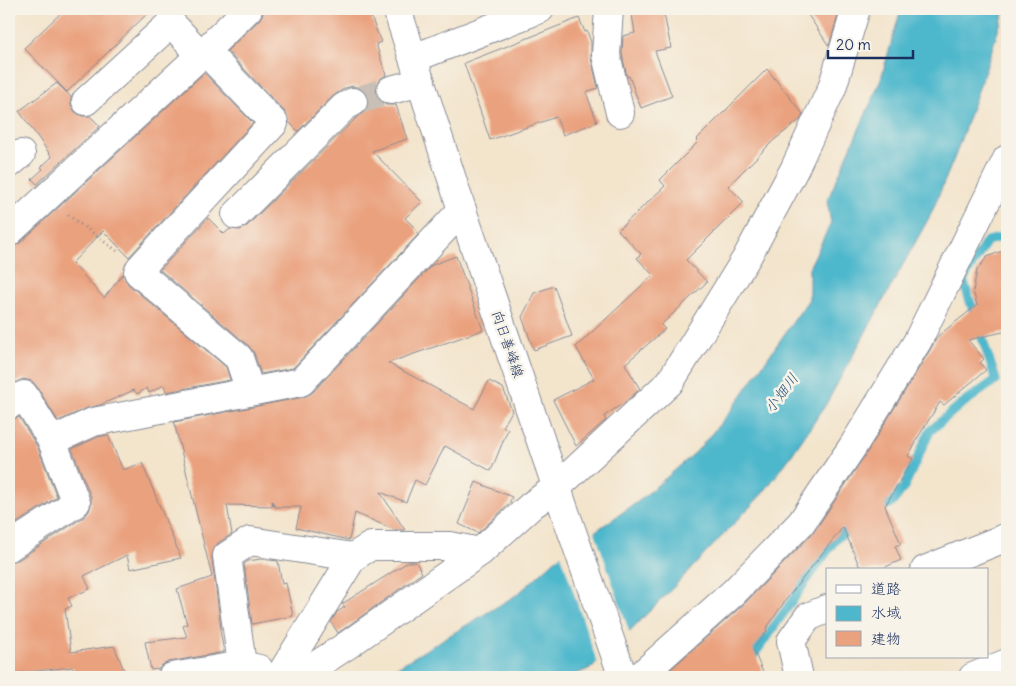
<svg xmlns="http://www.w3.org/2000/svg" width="1016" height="686" font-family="Delius,'Klee One',sans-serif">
  <rect width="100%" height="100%" fill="#f7f3e8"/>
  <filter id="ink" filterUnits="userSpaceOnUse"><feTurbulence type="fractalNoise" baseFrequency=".02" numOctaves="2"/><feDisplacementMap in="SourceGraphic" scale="10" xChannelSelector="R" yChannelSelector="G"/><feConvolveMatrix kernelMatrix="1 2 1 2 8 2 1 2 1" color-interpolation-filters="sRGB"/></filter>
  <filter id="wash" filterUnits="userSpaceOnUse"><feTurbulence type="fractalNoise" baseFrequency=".0096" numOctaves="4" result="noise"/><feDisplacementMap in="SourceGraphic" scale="20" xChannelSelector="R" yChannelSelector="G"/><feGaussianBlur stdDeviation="1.12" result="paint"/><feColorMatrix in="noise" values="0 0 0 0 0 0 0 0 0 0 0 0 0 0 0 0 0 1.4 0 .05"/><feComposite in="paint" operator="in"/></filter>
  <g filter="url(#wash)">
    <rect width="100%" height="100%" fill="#f3e4cc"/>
    <!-- water -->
    <path fill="#4eb7cc" stroke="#347395" d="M901 9H1005L986 68 955 156 931 214 825 406 791 456 763 493 666 595 593 667 569 677H381L518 594 561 555 639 501 696 452 730 412 809 299V268L831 223 827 201 880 82Z"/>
    <!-- pier -->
    <path fill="#f3e4cc" d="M594 529 630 634 598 665 560 552Z"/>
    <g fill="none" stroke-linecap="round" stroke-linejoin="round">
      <!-- stream -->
      <g stroke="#4eb7cc" stroke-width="9">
        <path d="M876 510 892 503 904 487 930 431 959 406 996 380 963 280 987 241 1007 236"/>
        <path d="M749 662 836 539 853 526"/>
      </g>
    </g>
    <g id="blocks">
      <!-- building -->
      <g fill="#eaa17e">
        <path d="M65 9H152L67 92 24 48Z"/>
        <path d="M263 9H368L381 42 376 44 386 75 380 79 376 85V94L380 101 386 105H396L407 139 372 151 422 202 405 218 416 229 418 235 293 368 261 374 254 353 249 346 160 270 208 218 224 234 230 229 240 230 247 226 354 120 366 110 369 102 366 94 361 88 353 86 345 88 333 96 298 131 289 122 285 112 227 51 259 20 263 14Z"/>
        <path d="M631 9H663L671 48 655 51 672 96 641 108 629 76 627 77 622 54 623 36 635 33Z"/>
        <path d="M804 9H840L829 46Z"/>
        <path d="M579 18 585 32 587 31 591 42V58L598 88 586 92 597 122 563 135 556 117 490 140 464 63Z"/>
        <path d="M767 69 803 114 801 119 774 140 728 186 744 202 686 260 707 282 661 325 665 329 625 364 640 389 624 403 604 416 606 420 576 446 553 400 594 379 576 347 653 275 637 258 641 254 618 230 665 186 660 180 698 142 696 140Z"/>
        <path d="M204 73 253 123 129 257 103 231 72 263 104 298 123 274 128 284 226 367 230 380 166 392 164 385 149 393 147 388 137 394 134 390 100 405 87 408 58 421 37 387 32 381 23 379 9 386V249L20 243Z"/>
        <path d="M57 83 71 97V105L75 112 82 116H90L100 126 37 184 32 179 43 169 41 167 52 157 19 111Z"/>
        <path d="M1007 249V331L968 340 984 359 980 363 986 370 944 405 940 402 915 442 916 443 908 456 913 459 885 506 901 544 895 546 901 560 879 570H861L843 527 785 601 766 629 767 631 753 649 765 677H662L745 603 814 532 866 454 930 350 938 336 977 305 973 291 977 270 987 257Z"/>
        <path d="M456 256 483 330 388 363 474 409 489 381 503 388 512 411 503 427 508 429 491 471 445 446 425 485 415 480 406 502 380 492 405 530H395L355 513 349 540 296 528 301 507H275L272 501 273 506 227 505 232 534 218 543 213 550 212 558 221 629 220 630 224 652 169 662 162 665 159 669 151 670 145 642 187 637 183 626 187 624 177 589 212 577 174 422 304 397 312 393 432 265Z"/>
        <path d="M554 286 572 336 534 350 522 317 534 293Z"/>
        <path d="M19 417 38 448 57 497 9 528V420Z"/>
        <path d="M108 435 123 470 142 463 181 558 130 569 127 555 84 576 90 589 68 598 72 606 65 609 71 652 114 646 127 677H74L73 667 9 674V562L18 560 85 516 89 511 91 505V497L72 449 98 437Z"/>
        <path d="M476 482 512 497 509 504 478 533 459 524Z"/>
        <path d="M261 559 278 561 282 584 286 583 293 616 252 624 244 564 248 561Z"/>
        <path d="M408 562H416L422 573 338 633 331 622 337 612 345 607 342 604Z"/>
      </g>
    </g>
  </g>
  <g filter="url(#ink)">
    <use href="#blocks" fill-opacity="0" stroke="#878a95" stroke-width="1"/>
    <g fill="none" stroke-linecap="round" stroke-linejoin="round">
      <!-- minor-tunnel -->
      <path stroke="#c8c0b6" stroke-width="28" stroke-dasharray="28 14" stroke-linecap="butt" d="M353 102 391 90"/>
      <defs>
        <g id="minor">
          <path d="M609 9 606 55 620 113"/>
          <path d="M205 51 274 123 140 268 138 272 239 358 250 391"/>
          <path d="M414 58 540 9"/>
          <path d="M391 90 421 82"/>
          <path d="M86 101 171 23 201 55"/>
          <path d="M9 164 21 154"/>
          <path d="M236 215 344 107 353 102"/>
          <path d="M9 232 205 51 248 9"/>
          <path d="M9 405 24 395 52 441 76 503 9 547"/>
          <path d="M52 441 93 422 301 382 462 210"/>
          <path d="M925 570 1007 537"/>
          <path d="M242 665 227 556 250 541 353 557"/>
          <path d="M281 674 353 557 371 546H450L480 552"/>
          <path d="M172 677 242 665 259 669"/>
          <path d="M298 677 346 646 480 552 532 505 557 487 670 382 747 257 794 170 832 88 856 9"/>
          <path d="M639 677 734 592 801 523 853 446 917 342 1007 159"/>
          <path d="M799 677 791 641 808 617 827 609"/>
          <path d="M973 677 1007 663"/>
        </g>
        <path id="major" d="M397 9 462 210 564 509 623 677"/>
      </defs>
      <!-- minor casing -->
      <use href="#minor" stroke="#878a95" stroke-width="30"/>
      <!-- major casing -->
      <use href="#major" stroke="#878a95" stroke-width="30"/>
      <!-- path -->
      <path stroke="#878a95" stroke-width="3" stroke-dasharray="1 4" stroke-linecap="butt" d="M68 215 117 251"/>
      <!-- minor -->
      <use href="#minor" stroke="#fff" stroke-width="28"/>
      <!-- major -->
      <use href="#major" stroke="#fff" stroke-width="28"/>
    </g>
  </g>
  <g text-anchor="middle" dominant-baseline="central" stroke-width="5" stroke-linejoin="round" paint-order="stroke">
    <!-- street labels -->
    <g font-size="14" fill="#1b2f5e" stroke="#f7f3e8">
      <text transform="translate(508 344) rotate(71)">向日善峰線</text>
    </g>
    <!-- water labels -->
    <g font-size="15" font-style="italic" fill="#2a587f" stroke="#f7f3e8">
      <text transform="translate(781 393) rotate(-53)">小畑川</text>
    </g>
  </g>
  <!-- margin -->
  <rect width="1016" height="686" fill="none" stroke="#f7f3e8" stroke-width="30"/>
  <!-- legend -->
  <rect x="826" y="568" width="162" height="90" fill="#f7f3e8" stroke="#9fa5b1"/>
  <rect x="836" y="585" width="25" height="8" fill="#ffffff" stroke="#9fa5b1"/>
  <text x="871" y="594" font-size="15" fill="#1b2f5e">道路</text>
  <rect x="836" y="606" width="25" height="15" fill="#4eb7cc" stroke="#9fa5b1"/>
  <text x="871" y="618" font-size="15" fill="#1b2f5e">水域</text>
  <rect x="836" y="631" width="25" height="15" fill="#eaa17e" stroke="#9fa5b1"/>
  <text x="871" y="644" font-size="15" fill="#1b2f5e">建物</text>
  <!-- scale -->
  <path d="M828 50v8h85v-8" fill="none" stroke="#1b2f5e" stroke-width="2.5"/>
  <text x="836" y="50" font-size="15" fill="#1b2f5e" stroke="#f7f3e8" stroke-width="4" paint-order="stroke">20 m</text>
</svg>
